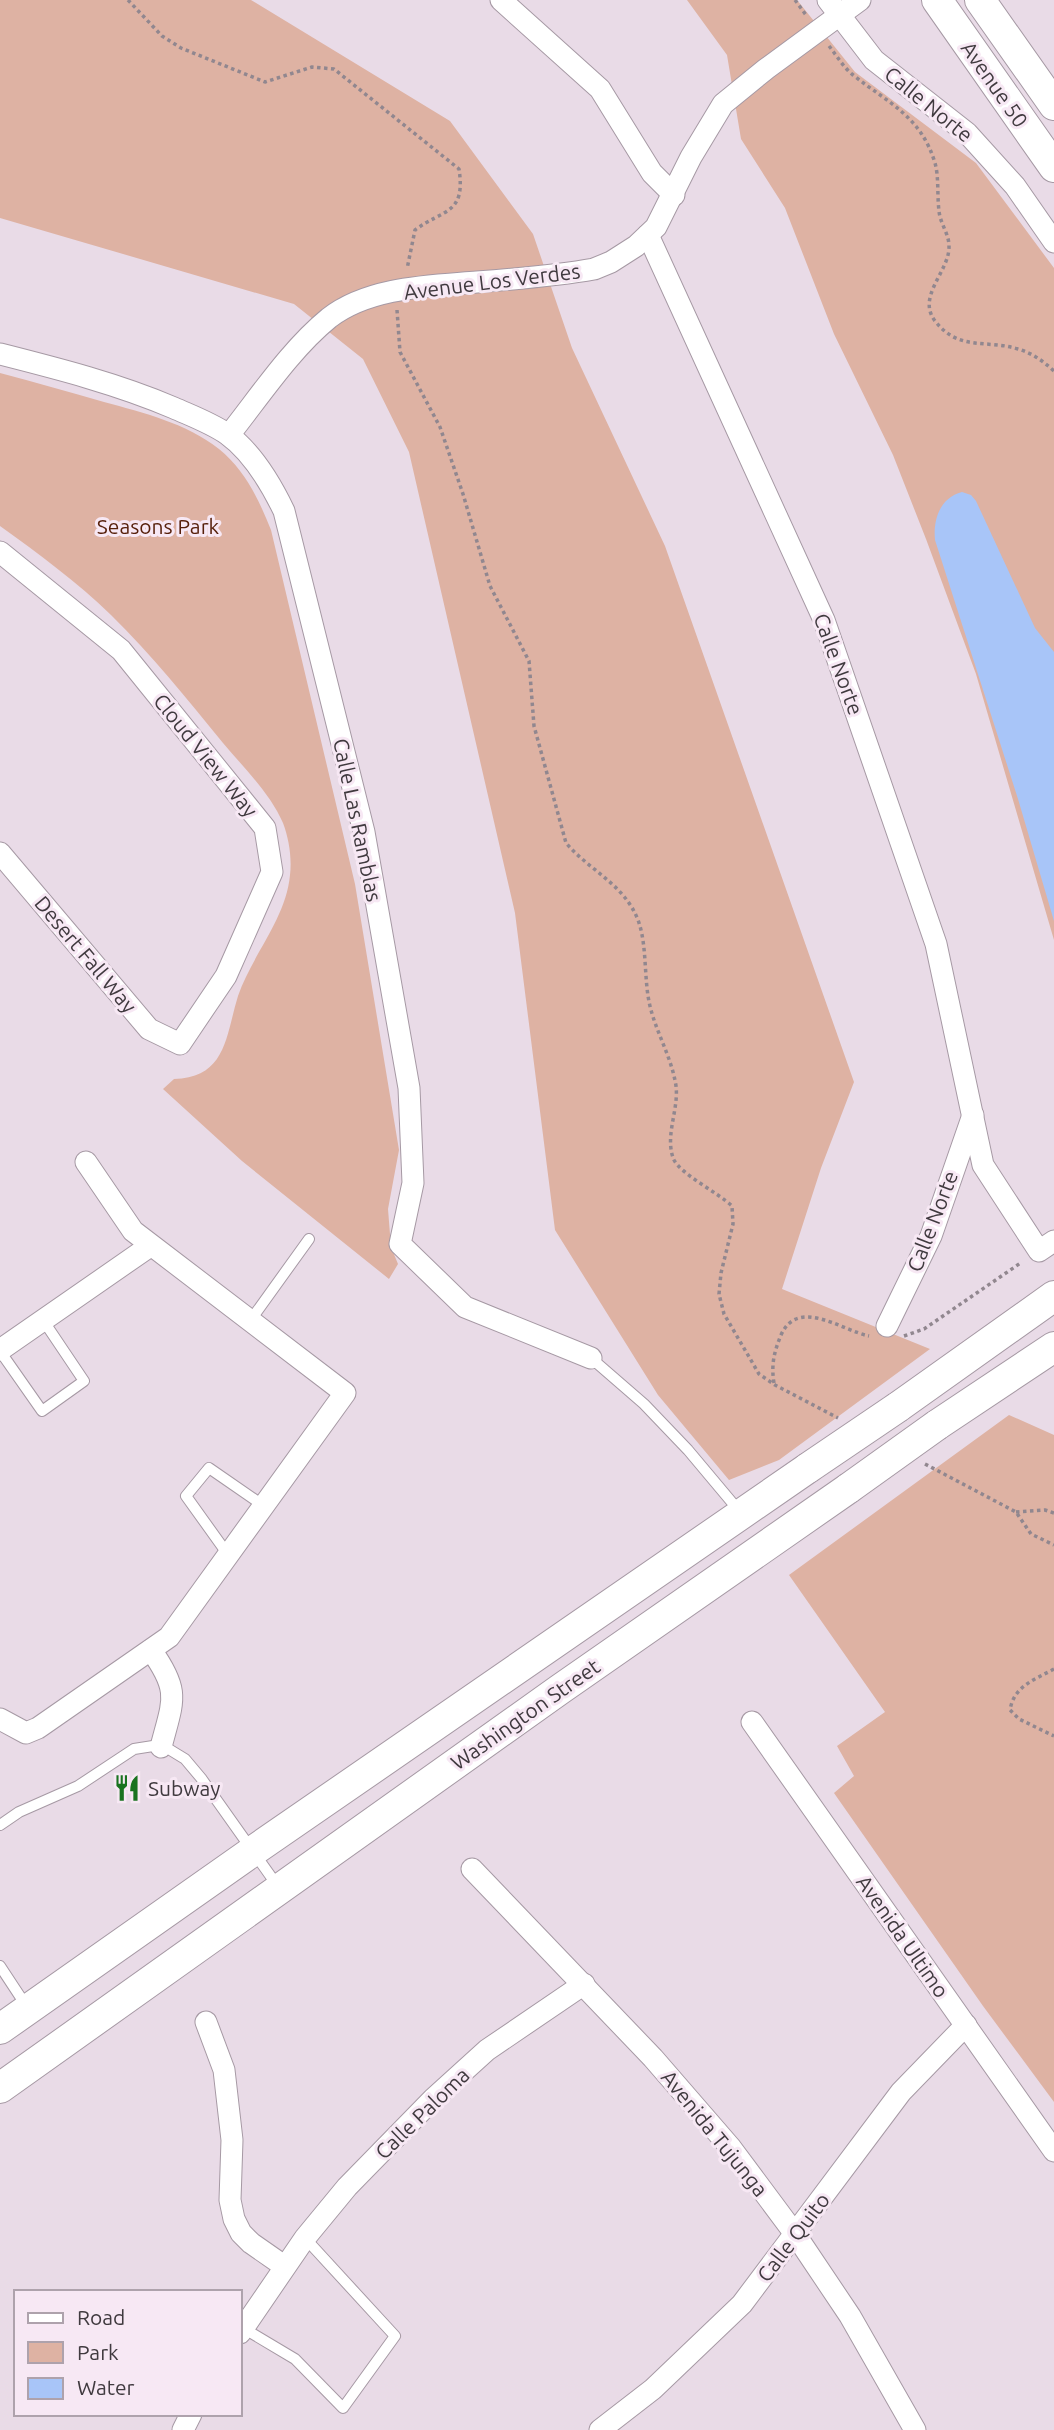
<svg xmlns="http://www.w3.org/2000/svg" width="1054" height="2430" font-family="Ubuntu,sans-serif">
  <rect width="100%" height="100%" fill="#e9dbe7"/>
  <!-- green -->
  <g fill="#deb2a3">
    <path d="M0 0H251L450 121 533 234 572 348 665 546 854 1082 821 1168 782 1289 930 1349 779 1460 729 1480 658 1395 555 1230 515 913 409 452 363 359 294 304 0 218Z"/>
    <path d="M687 0H797L855 72 976 163 1054 268V940L976 674 926 539 893 455 834 334 785 208 741 139 727 55Z"/>
    <path d="M0 373C35 382 69 392 104 402 144 413 186 423 219 449 245 470 259 500 271 530L355 884 399 1150 388 1209 391 1247 398 1264 389 1279 242 1161 163 1089 174 1079C227 1078 226 1034 238 996 252 955 286 919 290 875 292 858 289 839 283 823 270 793 244 768 223 743 187 699 152 655 111 615 77 582 39 554 0 526Z"/>
    <path d="M1009 1415 1054 1435V2102L983 2006 834 1793 854 1776 837 1746 885 1712 789 1575Z"/>
  </g>
  <!-- water -->
  <path fill="#a8c5f8" d="M962 492 971 495 976 501 1035 628 1054 652V921L1018 799 935 540C933 519 940 498 962 492Z"/>
  <g fill="none" stroke-linecap="round" stroke-linejoin="round">
    <defs>
      <g id="service">
        <path d="M250 1321 309 1239"/>
        <path d="M0 1351 42 1411 84 1381 43 1320"/>
        <path d="M591 1358 644 1404 688 1450 740 1512"/>
        <path d="M229 1556 186 1496 209 1468 264 1506"/>
        <path d="M0 1825 19 1812 78 1786 134 1749 153 1746 167 1748 185 1759 201 1778 279 1888"/>
        <path d="M0 1966 27 2007"/>
        <path d="M243 2328 295 2359 343 2408 395 2336 305 2238"/>
      </g>
      <g id="minor">
        <path d="M501 0 600 89 652 173 674 195"/>
        <path d="M828 0 874 60 967 133 1015 186 1054 242"/>
        <path d="M648 235 824 620 936 944 983 1165 1039 1251 1054 1241"/>
        <path d="M0 354C59 369 118 384 174 408 192 416 211 423 227 434 252 452 271 484 284 511L364 832 409 1088 413 1183 400 1244 465 1307 591 1358"/>
        <path d="M229 435C260 396 290 350 329 318 369 287 429 286 477 282 516 279 555 276 594 269L611 262 636 246 656 227 691 157 723 104 766 69 860 0"/>
        <path d="M0 552 121 650 265 828 272 872 226 976 180 1044 149 1029 0 853"/>
        <path d="M887 1326 931 1236 973 1115"/>
        <path d="M0 1350 150 1246"/>
        <path d="M151 1650C181 1692 173 1700 161 1747"/>
        <path d="M0 1719 26 1733 38 1728 169 1637 345 1393 133 1231 86 1162"/>
        <path d="M752 1722 1054 2151"/>
        <path d="M472 1869 653 2058 731 2148 795 2234 850 2316 915 2430"/>
        <path d="M206 2022 224 2070 232 2140 230 2200 234 2219 241 2233 251 2243 284 2266"/>
        <path d="M240 2333 305 2238 347 2187 433 2099 487 2050 584 1984"/>
        <path d="M183 2430 191 2414"/>
        <path d="M600 2430 653 2389 742 2304 901 2092 966 2025"/>
      </g>
      <g id="secondary">
        <path d="M937 0 1054 167"/>
        <path d="M980 0 1054 105"/>
        <path d="M898 1407 1054 1296"/>
        <path d="M937 1425 1054 1347"/>
        <path d="M0 2029 253 1851 808 1468"/>
        <path d="M0 2088 559 1690 849 1488"/>
      </g>
    </defs>
    <!-- service casing -->
    <use href="#service" stroke="#a699a4" stroke-width="12"/>
    <!-- minor casing -->
    <use href="#minor" stroke="#a699a4" stroke-width="23"/>
    <!-- secondary casing -->
    <use href="#secondary" stroke="#a699a4" stroke-width="32"/>
    <!-- path -->
    <g stroke="#91878f" stroke-width="3.5" stroke-dasharray="3.5 3.5" stroke-linecap="butt">
      <path d="M128 0 162 36 181 48 265 82 312 67 334 69 459 169C466 215 443 209 415 230L407 269"/>
      <path d="M795 0 806 15"/>
      <path d="M829 46C837 56 844 68 853 75 888 103 921 116 935 163 939 177 937 195 939 211 940 223 949 234 949 246 950 271 916 296 935 321 959 352 987 339 1018 349 1032 353 1043 361 1054 371"/>
      <path d="M397 310 400 352 440 427 463 494 490 586 529 661 534 726 566 843C590 871 624 884 638 920 648 947 643 982 651 1010 658 1036 672 1059 676 1086 679 1110 664 1137 674 1160 682 1175 717 1192 732 1206L733 1224 721 1273 719 1294 724 1314 759 1374 775 1385 838 1418"/>
      <path d="M904 1336 924 1329 1022 1262"/>
      <path d="M774 1383C771 1365 774 1352 781 1335 798 1297 841 1330 869 1336"/>
      <path d="M925 1464 1016 1512 1031 1534 1054 1545"/>
      <path d="M1016 1512 1045 1510 1054 1513"/>
      <path d="M1054 1669C1034 1680 1014 1686 1010 1710L1019 1719 1054 1736"/>
    </g>
    <!-- service -->
    <use href="#service" stroke="#fff" stroke-width="10"/>
    <!-- minor -->
    <use href="#minor" stroke="#fff" stroke-width="21"/>
    <!-- secondary -->
    <use href="#secondary" stroke="#fff" stroke-width="30"/>
    <defs>
      <g id="secondary-bridge">
        <path d="M808 1468 898 1407"/>
        <path d="M849 1488 937 1425"/>
      </g>
    </defs>
    <!-- secondary-bridge casing -->
    <use href="#secondary-bridge" stroke="#a699a4" stroke-width="32" stroke-linecap="butt"/>
    <!-- secondary-bridge -->
    <use href="#secondary-bridge" stroke="#fff" stroke-width="30"/>
  </g>
  <!-- icons -->
  <defs>
    <symbol id="restaurant-bare" viewBox="-9 -9 18 18"><path d="M-5-6h1v4h1v-4h1v4h1v-4h1v5L-1.5 .5V6h-2V.5L-5-1ZM5-6V6H3V1.5H1.5Q1.5-4 5-6Z" fill="#1a7320" stroke="#f7e8f4" stroke-width="2.5" paint-order="stroke"/></symbol>
  </defs>
  <g fill-rule="evenodd">
    <use href="#restaurant-bare" x="108" y="1769" width="38" height="38"/>
  </g>
  <g text-anchor="middle" dominant-baseline="central" stroke-width="6" stroke-linejoin="round" paint-order="stroke">
    <!-- street labels -->
    <g font-size="21" fill="#403a3f" stroke="#f7e8f4">
      <text transform="translate(995 84) rotate(55)">Avenue 50</text>
      <text transform="translate(929 104) rotate(39)">Calle Norte</text>
      <text transform="translate(492 281) rotate(-7)">Avenue Los Verdes</text>
      <text transform="translate(839 664) rotate(70)">Calle Norte</text>
      <text transform="translate(206 755) rotate(51)">Cloud View Way</text>
      <text transform="translate(358 820) rotate(78)">Calle Las Ramblas</text>
      <text transform="translate(86 954) rotate(50)">Desert Fall Way</text>
      <text transform="translate(932 1221) rotate(-69)">Calle Norte</text>
      <text transform="translate(525 1714) rotate(-35)">Washington Street</text>
      <text transform="translate(903 1936) rotate(55)">Avenida Ultimo</text>
      <text transform="translate(422 2113) rotate(-44)">Calle Paloma</text>
      <text transform="translate(715 2133) rotate(51)">Avenida Tujunga</text>
      <text transform="translate(793 2237) rotate(-53)">Calle Quito</text>
    </g>
    <!-- park labels -->
    <g font-size="21" fill="#561f0a" stroke="#f7e8f4">
      <text x="158" y="526">Seasons Park</text>
    </g>
    <!-- poi labels -->
    <g font-size="21" fill="#403a3f" stroke="#f7e8f4" text-anchor="start">
      <text x="148" y="1788">Subway</text>
    </g>
  </g>
  <!-- legend -->
  <rect x="14" y="2290" width="228" height="126" fill="#f7e8f4" stroke="#aea2ac" stroke-width="2"/>
  <rect x="28" y="2313" width="35" height="10" fill="#ffffff" stroke="#aea2ac" stroke-width="2"/>
  <text x="77" y="2325" font-size="21" fill="#403a3f">Road</text>
  <rect x="28" y="2342" width="35" height="21" fill="#deb2a3" stroke="#aea2ac" stroke-width="2"/>
  <text x="77" y="2360" font-size="21" fill="#403a3f">Park</text>
  <rect x="28" y="2378" width="35" height="21" fill="#a8c5f8" stroke="#aea2ac" stroke-width="2"/>
  <text x="77" y="2395" font-size="21" fill="#403a3f">Water</text>
</svg>
